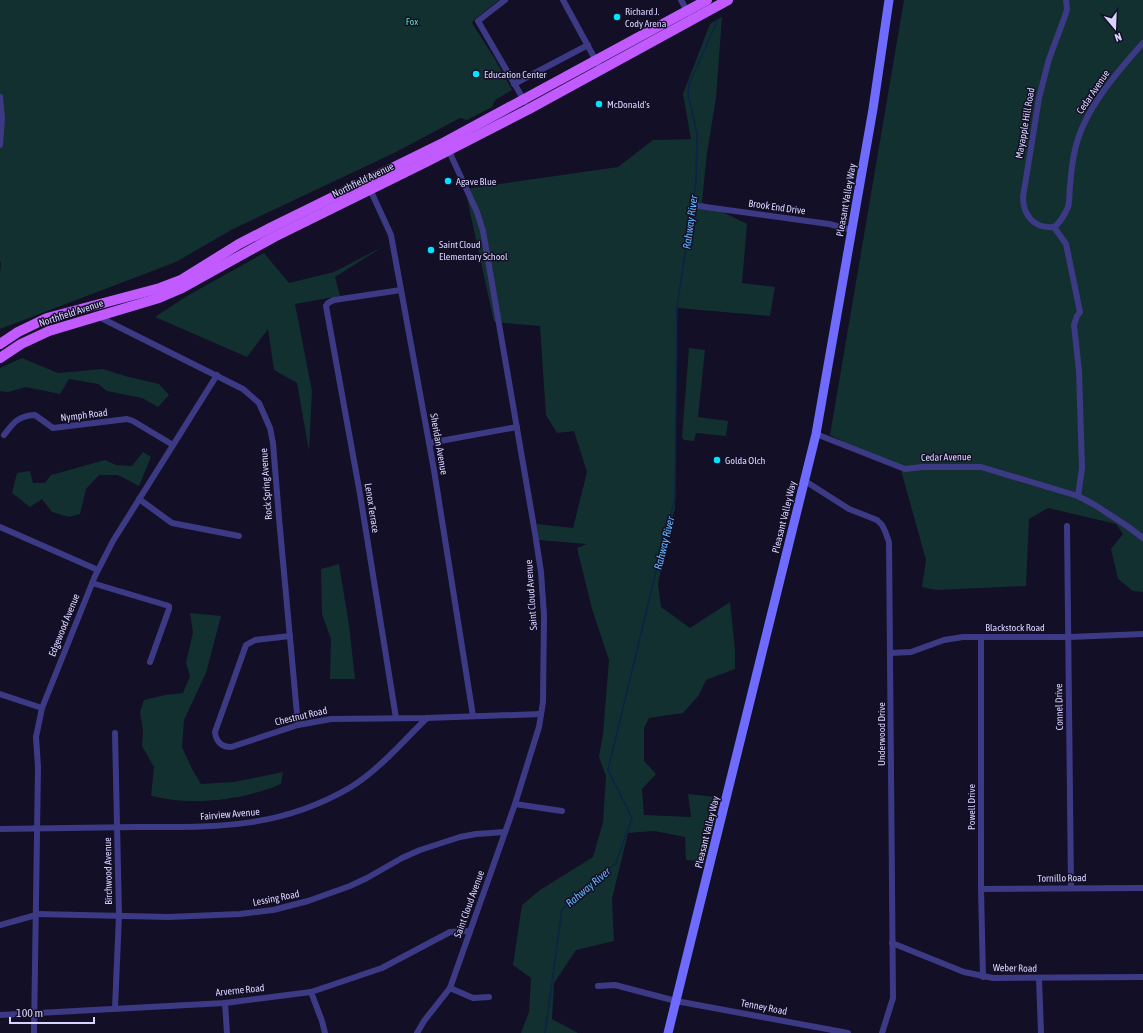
<svg xmlns="http://www.w3.org/2000/svg" width="1143" height="1033" font-family="'Asap Condensed',sans-serif">
  <rect width="100%" height="100%" fill="#130f26"/>
  <!-- green -->
  <g fill="#12302f">
    <path d="M0 0H499L475 19 472 23 495 59 512 90 495 100 492 107 467 120 460 118 394 153 233 229 176 262 0 329V274L1 262H0Z"/>
    <path d="M904 0H1143V592L1133 591 1118 579 1111 549 1123 534 1116 524 1048 508 1029 519 1026 586 937 590 922 587 926 560 901 470 830 435Z"/>
    <path d="M722 17 716 98 707 153 702 202 747 224 742 283 775 287 770 316 677 308 675 509 661 551 663 561 658 584 661 607 690 628 730 602 735 650V669L706 680 699 695 683 713 649 718 644 728V761L656 774 642 789 644 815 691 817 688 794 716 797 702 861 686 860 685 837 654 831 628 833 612 899 614 941 576 950 554 983 552 1019 578 1033H521L529 1012 531 978 513 965 522 905 540 890 593 857 603 822 606 776 599 757 603 734 609 660 592 609 577 548 587 544 539 540 537 524 573 528 587 472 574 431 557 433 546 415 540 326 494 322 465 189 618 167 653 140 691 139 683 94 710 24Z"/>
    <path d="M384 246 335 277 340 296 295 304 312 391 309 451 297 383 274 370 268 329 247 357 155 317 187 296 264 253 289 283 334 272Z"/>
    <path d="M689 348 705 350 698 417 728 421 726 436 696 433 694 441 684 440 682 437Z"/>
    <path d="M22 358 58 373 103 369 125 376 159 384 169 395 158 407 142 398 107 391 98 384 69 379 60 394 26 387 8 392 0 391V368Z"/>
    <path d="M143 452 151 457 139 486 118 475H99L86 489 80 514 69 517 52 512 42 499 30 507 12 493 17 473 30 471 33 483H45L51 475 105 460 116 465 132 466Z"/>
    <path d="M339 564 349 625 355 679H330L331 639 322 614 321 569Z"/>
    <path d="M190 613 221 616 206 673 184 720 182 747 192 769 201 784 234 782 283 772 281 784C253 796 219 802 188 801 176 801 163 798 151 796L154 767 142 746 143 731 140 712 144 700 165 695 183 693 190 676 186 663 193 632Z"/>
  </g>
  <g fill="none" stroke-linecap="round" stroke-linejoin="round">
    <!-- stream -->
    <path stroke="#0c2248" stroke-width="1.5" d="M545 1033 562 909 616 863 632 818 608 770 661 551 675 499 677 307 696 181 697 134 688 94 689 84 717 22"/>
    <!-- minor -->
    <g stroke="#3d3a85" stroke-width="6">
      <path d="M505 0 478 21 525 102"/>
      <path d="M563 0 601 70"/>
      <path d="M681 0 688 13"/>
      <path d="M1066 0 1067 9 1065 16 1049 59 1039 98 1023 197C1023 215 1034 229 1054 227L1066 244 1080 312 1077 316 1074 325 1079 371 1082 468 1078 496"/>
      <path d="M514 84 588 45"/>
      <path d="M0 97 2 118 0 145"/>
      <path d="M369 187 391 235 434 470 473 716"/>
      <path d="M698 206 829 224 852 230"/>
      <path d="M1054 227C1060 223 1065 214 1068 207 1070 201 1069 193 1070 186 1071 174 1072 162 1075 150 1083 111 1117 72 1143 43"/>
      <path d="M99 317 243 389 259 403 270 428 273 443 279 518 298 725"/>
      <path d="M816 434 905 469 922 467H981L1078 496 1095 505 1127 526 1143 538"/>
      <path d="M4 435C14 422 18 416 35 415L53 428 127 419 133 421 173 445"/>
      <path d="M429 443 517 427"/>
      <path d="M805 481 849 509 877 520 882 525 885 531 889 542 893 998 882 1033"/>
      <path d="M139 499 172 523 239 536"/>
      <path d="M1067 526 1071 887"/>
      <path d="M0 527 98 570"/>
      <path d="M92 583 169 606V609L150 662"/>
      <path d="M290 636 255 640 246 645 215 732C216 742 222 747 231 747L298 725 331 719 427 718 541 714"/>
      <path d="M981 637V889L983 977"/>
      <path d="M890 653 911 652 944 640 963 637H1069L1143 634"/>
      <path d="M0 694 42 708"/>
      <path d="M396 718 360 494 326 306 328 303 334 300 401 290"/>
      <path d="M515 804 562 811"/>
      <path d="M0 829C46 828 91 828 137 827 216 827 280 829 351 787 380 769 403 741 427 718"/>
      <path d="M981 889 1143 888"/>
      <path d="M36 914 169 917 240 914 273 910 308 901 350 886 367 878 402 858 420 850 460 837 476 834 505 832"/>
      <path d="M0 925 36 915"/>
      <path d="M892 943 964 972 993 978 1143 977"/>
      <path d="M1039 978 1041 1033"/>
      <path d="M598 986 615 985 676 1001 848 1033"/>
      <path d="M450 988 473 998 489 997"/>
      <path d="M311 992 322 1021 325 1033"/>
      <path d="M225 1003 227 1033"/>
      <path d="M115 1008 119 915 115 733"/>
      <path d="M0 1015 225 1003 311 992 382 968 450 932 470 931"/>
      <path d="M34 1033 38 767 36 737 42 708 95 576 113 541 217 375"/>
      <path d="M417 1033 424 1021 450 988 515 804 539 727 543 702 544 615 541 572 535 533 483 231 477 212 448 149"/>
    </g>
    <!-- secondary -->
    <path stroke="#6f6bff" stroke-width="9" d="M668 1033 816 434 873 109 889 0"/>
    <!-- primary -->
    <g stroke="#c25bff" stroke-width="10">
      <path d="M0 344 18 332 47 318 160 288 181 280 239 244 270 228 445 142 707 0"/>
      <path d="M0 358 21 344 49 331 159 298 180 289 274 237 426 162 529 109 728 0"/>
    </g>
  </g>
  <!-- markers -->
  <g fill="#00e5ff" stroke="#130f26" stroke-width="1.5">
    <circle cx="617" cy="17" r="4"/>
    <circle cx="476" cy="74" r="4"/>
    <circle cx="599" cy="104" r="4"/>
    <circle cx="448" cy="181" r="4"/>
    <circle cx="431" cy="250" r="4"/>
    <circle cx="717" cy="460" r="4"/>
  </g>
  <g text-anchor="middle" dominant-baseline="central" stroke-width="3" stroke-linejoin="round" paint-order="stroke">
    <!-- poi labels -->
    <g font-size="10" fill="#d9d4ff" stroke="#130f26" text-anchor="start">
      <text x="625" y="11">Richard J.<tspan x="625" dy="12">Cody Arena</tspan></text>
      <text x="484" y="74">Education Center</text>
      <text x="607" y="104">McDonald's</text>
      <text x="456" y="181">Agave Blue</text>
      <text x="439" y="244">Saint Cloud<tspan x="439" dy="12">Elementary School</tspan></text>
      <text x="725" y="460">Golda Olch</text>
    </g>
    <!-- park labels -->
    <g font-size="10" fill="#5fe0c0" stroke="#130f26">
      <text x="412" y="21">Fox</text>
    </g>
    <!-- street labels -->
    <g font-size="10" fill="#d9d4ff" stroke="#130f26">
      <text transform="translate(1093 92) rotate(-56)">Cedar Avenue</text>
      <text transform="translate(1025 123) rotate(-80)">Mayapple Hill Road</text>
      <text transform="translate(363 180) rotate(-26)">Northfield Avenue</text>
      <text transform="translate(846 200) rotate(-80)">Pleasant Valley Way</text>
      <text transform="translate(777 207) rotate(8)">Brook End Drive</text>
      <text transform="translate(71 313) rotate(-18)">Northfield Avenue</text>
      <text transform="translate(84 415) rotate(-7)">Nymph Road</text>
      <text transform="translate(439 444) rotate(80)">Sheridan Avenue</text>
      <text transform="translate(946 457) rotate(-1)">Cedar Avenue</text>
      <text transform="translate(266 484) rotate(-94)">Rock Spring Avenue</text>
      <text transform="translate(372 508) rotate(81)">Lenox Terrace</text>
      <text transform="translate(784 517) rotate(-76)">Pleasant Valley Way</text>
      <text transform="translate(531 595) rotate(-94)">Saint Cloud Avenue</text>
      <text transform="translate(64 625) rotate(-68)">Edgewood Avenue</text>
      <text x="1015" y="627">Blackstock Road</text>
      <text transform="translate(1059 707) rotate(-91)">Connel Drive</text>
      <text transform="translate(301 716) rotate(-13)">Chestnut Road</text>
      <text transform="translate(881 734) rotate(-90)">Underwood Drive</text>
      <text transform="translate(971 807) rotate(-90)">Powell Drive</text>
      <text transform="translate(230 814) rotate(-5)">Fairview Avenue</text>
      <text transform="translate(707 832) rotate(-76)">Pleasant Valley Way</text>
      <text transform="translate(108 871) rotate(-91)">Birchwood Avenue</text>
      <text transform="translate(1062 878) rotate(-1)">Tornillo Road</text>
      <text transform="translate(276 898) rotate(-11)">Lessing Road</text>
      <text transform="translate(469 904) rotate(-70)">Saint Cloud Avenue</text>
      <text transform="translate(1015 968) rotate(1)">Weber Road</text>
      <text transform="translate(240 990) rotate(-6)">Arverne Road</text>
      <text transform="translate(764 1007) rotate(11)">Tenney Road</text>
    </g>
    <!-- water labels -->
    <g font-size="11" font-style="italic" fill="#62b6ff" stroke="#130f26">
      <text transform="translate(690 222) rotate(-82)">Rahway River</text>
      <text transform="translate(664 543) rotate(-76)">Rahway River</text>
      <text transform="translate(588 887) rotate(-40)">Rahway River</text>
    </g>
  </g>
  <!-- north arrow -->
  <g transform="translate(1115 28) rotate(161)" stroke="#130f26" stroke-width="3" paint-order="stroke">
  <path d="M0-3L7 15L0 10L-7 15Z" fill="#d9d4ff"/>
  <text y="-6" font-size="11" font-weight="bold" text-anchor="middle" fill="#d9d4ff">N</text>
  </g>
  <!-- scale -->
  <path d="M10 1017v6h84v-6" fill="none" stroke="#d9d4ff" stroke-width="2"/>
  <text x="16" y="1017" font-size="12" fill="#d9d4ff" stroke="#130f26" stroke-width="3" paint-order="stroke">100 m</text>
</svg>
